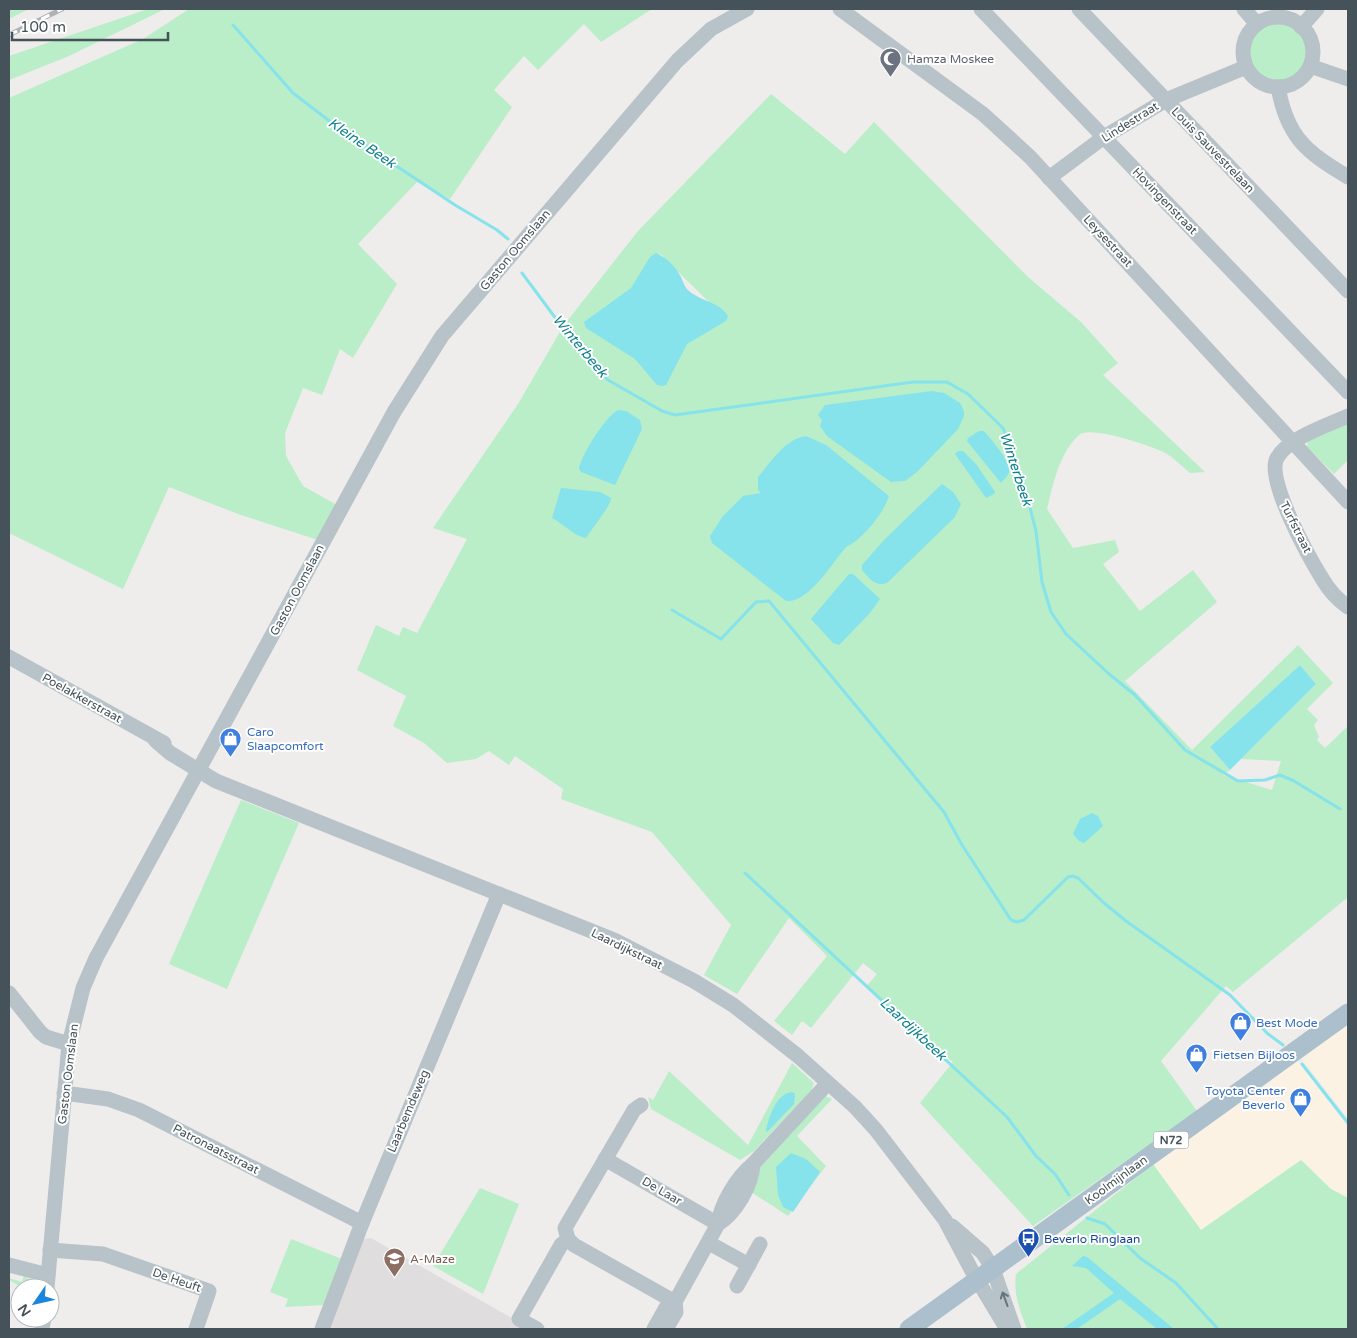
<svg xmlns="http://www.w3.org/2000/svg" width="1357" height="1338" font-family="'Varela Round',sans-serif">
  <rect width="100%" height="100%" fill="#efecec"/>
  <!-- commercial -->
  <g fill="#fbf2e4">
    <path d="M1348 1023V1118L1300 1057Z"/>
    <path d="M1297 1060 1348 1127V1198L1331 1189 1301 1160 1201 1230 1153 1164Z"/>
  </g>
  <!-- education -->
  <path fill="#e0ddde" d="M371 1238 531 1329H327L362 1239Z"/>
  <!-- green -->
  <g fill="#b9eec8" fill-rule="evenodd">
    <path d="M9 9H29L9 19Z"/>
    <path d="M148 9H165L69 56 9 80V56Z"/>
    <path d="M189 9H652L601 42 584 24 538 70 524 56 494 90 512 107 450 199 417 182 358 244 397 284 353 358 340 349 322 395 303 388 285 433 286 456 303 486 337 505 318 540 238 514 169 487 123 589 9 533V98L143 39Z"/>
    <circle cx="1277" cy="52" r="30"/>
    <path d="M771 94 845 154 874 122 1028 277 1081 322 1118 363 1103 375 1205 472 1190 473C1183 467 1175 459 1167 454 1153 446 1090 425 1079 435 1059 453 1053 485 1047 509L1073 548 1115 540 1119 552 1103 564 1140 611 1193 570 1217 602 1125 681 1192 750 1298 645 1333 683 1307 709 1318 720 1314 725 1319 737 1317 740 1325 748 1348 726V897L1233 992 1226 986 1161 1061 1197 1111 1033 1226 920 1103 953 1062 866 987 877 974 863 963 811 1028 802 1021 792 1035 774 1021 827 956 789 918 737 994 704 975 731 925 652 832 561 799 563 789 515 756 509 765 489 751 476 759 447 763 424 743 393 726 406 696 357 670 376 625 399 636 403 627 417 633 467 539 433 528 518 404 564 325 638 231ZM660 254 714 307 683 348 654 260ZM1300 665 1316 684 1241 759 1281 761 1272 790 1223 775 1230 770 1210 747Z"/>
    <path d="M1348 420V460L1334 474 1307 447 1308 441Z"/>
    <path d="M241 800 299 823 227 989 169 964Z"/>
    <path d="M792 1063 814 1083 811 1091 754 1151 740 1160 651 1109 648 1097 653 1100 669 1071 748 1145Z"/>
    <path d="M825 1096 832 1099 797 1136 826 1166 788 1216 748 1190 757 1167Z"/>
    <path d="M1301 1160 1331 1189 1348 1198V1329H1027C1020 1310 1013 1294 1016 1274L1153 1164 1201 1230Z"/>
    <path d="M480 1188 519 1204 483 1294 433 1266Z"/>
    <path d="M291 1239 342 1259 325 1305 285 1307 288 1299 270 1292Z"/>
    <path d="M24 1276 32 1281 36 1288 21 1287 9 1280V1278L22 1282Z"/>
  </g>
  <!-- water -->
  <g fill="#86e2eb">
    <path d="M656 253C668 259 675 266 681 277 683 282 685 288 689 291 702 302 718 301 728 316L726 321 687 344 666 385 663 386 657 385 635 359 586 328 584 322 631 288 650 257Z"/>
    <path d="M932 391 944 393 960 403 964 411V416L958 429 917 472 905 481 891 482 827 436 820 426 822 420 818 415 825 405Z"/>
    <path d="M618 410 626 411 640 420 642 429 615 485 581 472 579 468C582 454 605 417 618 410Z"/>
    <path d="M979 431H984C991 439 1012 463 1009 473 1007 477 1003 480 1001 483L967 441 968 438Z"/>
    <path d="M806 436 826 445 889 496C883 514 863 539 846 547 832 563 809 603 786 601L712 543 710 536 723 516 743 496 761 493 758 490V477C771 462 785 439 806 436Z"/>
    <path d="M958 451H963L976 464 995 492 994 494 986 498 955 454Z"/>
    <path d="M942 484 953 492 961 504 955 517 887 583C875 587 869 578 862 570V565L884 540Z"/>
    <path d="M561 488 600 492 611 498C611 506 592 528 586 538 574 536 564 524 552 518Z"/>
    <path d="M849 574H853L880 599 870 613 839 645 833 643 811 619Z"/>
    <path d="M1300 665 1316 684 1230 770 1210 747Z"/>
    <path d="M1092 813 1098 816 1103 826 1084 843 1079 841 1073 834 1080 819Z"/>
    <path d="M792 1092 795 1094 794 1104 767 1132 766 1130C769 1116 777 1093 792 1092Z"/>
    <path d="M791 1153 806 1159 820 1172 793 1212 783 1207 778 1195 776 1167Z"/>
    <path d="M1083 1256 1087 1257 1174 1329H1157L1120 1299 1077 1329H1062L1114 1293 1086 1268 1072 1266Z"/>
  </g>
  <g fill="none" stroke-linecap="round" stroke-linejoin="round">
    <!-- stream -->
    <g stroke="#86e2eb" stroke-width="3">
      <path d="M233 25 293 93 332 123 455 205 497 230 508 239"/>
      <path d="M522 273 577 347 608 380 662 411 675 415 913 382H947L968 394 1003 428 1025 489 1036 531 1042 582 1051 612 1066 634 1109 674 1135 695 1185 750 1238 781 1265 780 1280 775 1294 781 1340 809"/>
      <path d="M672 610 721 639 756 602 769 601 944 812 962 845 1011 920 1017 922 1024 920 1068 877 1073 876 1078 878 1104 903 1126 921 1230 995 1268 1034 1283 1045"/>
      <path d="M745 873 1007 1117 1036 1156 1055 1174 1069 1195"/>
      <path d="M1302 1064 1348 1123"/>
      <path d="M1087 1218 1105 1224 1140 1258 1176 1283 1218 1329"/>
    </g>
    <!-- minor -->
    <g stroke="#b7c3c9" stroke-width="15">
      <path d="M840 9 983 114 1030 157 1348 502"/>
      <path d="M981 9 1348 392"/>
      <path d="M1079 9 1348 291"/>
      <path d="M1244 9 1257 24"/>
      <circle cx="1278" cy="52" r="35"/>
      <path d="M1301 27 1317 9"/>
      <path d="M1310 66 1348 79"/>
      <path d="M1278 87C1287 137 1306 152 1348 177"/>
      <path d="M1049 178 1104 137 1166 100 1246 67"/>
      <path d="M1348 416C1328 425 1288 438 1277 458 1265 479 1310 559 1323 580 1329 590 1338 600 1348 607"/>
      <path d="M9 657 164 743"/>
      <path d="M155 740 170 753 216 781 614 940 694 981 733 1005 798 1056 855 1107 876 1130 945 1220 972 1271 1007 1329"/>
      <path d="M9 993 40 1032 46 1037 69 1044"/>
      <path d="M64 1093 108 1099 139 1110 362 1223"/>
      <path d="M605 1159 718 1224C721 1203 737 1177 753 1164L828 1083"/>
      <path d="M952 1226 983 1253 993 1269 1014 1329"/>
      <path d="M568 1239 574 1245 675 1302"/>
      <path d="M709 1243 749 1265"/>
      <path d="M50 1250 103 1254 209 1291 196 1329"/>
      <path d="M9 1265 48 1275"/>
      <path d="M737 1286 760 1244"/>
      <path d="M47 1288 69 1044 83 988 96 958 394 412 442 336 677 61 711 29 747 9"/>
      <path d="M42 1329 44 1318"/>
      <path d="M322 1329 362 1223 499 894"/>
      <path d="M537 1329 519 1319 561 1245 568 1239 565 1228 634 1110 641 1105"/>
      <path d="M654 1329 667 1306 675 1302"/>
      <path d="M666 1329 676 1312 675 1302 718 1224C736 1213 752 1185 753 1164"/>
    </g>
    <!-- major -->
    <path stroke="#abbfcc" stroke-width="19" d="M909 1329 1348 1013"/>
    <defs>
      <path id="rail" d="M9 35 62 9"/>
    </defs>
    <!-- rail casing -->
    <use href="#rail" stroke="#aeb3b7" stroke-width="5"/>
    <!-- rail -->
    <use href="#rail" stroke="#fff" stroke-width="3" stroke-dasharray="9" stroke-linecap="butt"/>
  </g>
  <!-- one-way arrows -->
  <defs><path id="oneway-shaft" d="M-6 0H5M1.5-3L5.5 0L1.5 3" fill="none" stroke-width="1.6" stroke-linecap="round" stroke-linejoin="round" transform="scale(1.25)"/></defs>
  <use stroke="#67747b" href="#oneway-shaft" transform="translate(1005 1299) rotate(-110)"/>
  <!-- icons -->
  <defs>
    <symbol id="mosque-pin" viewBox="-11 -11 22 30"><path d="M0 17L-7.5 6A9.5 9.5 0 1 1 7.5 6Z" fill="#6b7280" stroke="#fff"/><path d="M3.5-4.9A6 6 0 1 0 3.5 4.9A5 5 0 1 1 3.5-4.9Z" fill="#fff"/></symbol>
    <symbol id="shop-pin" viewBox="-11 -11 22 30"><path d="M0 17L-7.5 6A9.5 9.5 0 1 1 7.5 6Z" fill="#3f7fe0" stroke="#fff"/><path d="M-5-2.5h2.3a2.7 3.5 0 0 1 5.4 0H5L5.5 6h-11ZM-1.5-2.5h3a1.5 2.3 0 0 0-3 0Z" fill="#fff"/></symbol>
    <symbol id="bus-pin" viewBox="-11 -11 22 30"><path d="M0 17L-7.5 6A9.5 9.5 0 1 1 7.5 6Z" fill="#1a4fb4" stroke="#fff"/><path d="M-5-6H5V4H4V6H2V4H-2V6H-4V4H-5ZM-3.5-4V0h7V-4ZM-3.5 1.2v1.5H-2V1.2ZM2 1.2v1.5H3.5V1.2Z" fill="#fff"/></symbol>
    <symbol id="school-pin" viewBox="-11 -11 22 30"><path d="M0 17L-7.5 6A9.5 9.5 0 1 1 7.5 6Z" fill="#8d6e63" stroke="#fff"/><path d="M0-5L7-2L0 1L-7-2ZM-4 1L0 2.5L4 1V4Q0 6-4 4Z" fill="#fff"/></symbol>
  </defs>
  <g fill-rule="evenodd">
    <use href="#mosque-pin" x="878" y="46" width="25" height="34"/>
    <use href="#shop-pin" x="218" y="726" width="25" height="34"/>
    <use href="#shop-pin" x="1228" y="1010" width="25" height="34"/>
    <use href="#shop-pin" x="1184" y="1042" width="25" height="34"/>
    <use href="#shop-pin" x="1288" y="1086" width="25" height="34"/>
    <use href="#bus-pin" x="1016" y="1226" width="25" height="34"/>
    <use href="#school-pin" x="382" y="1246" width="25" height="34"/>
  </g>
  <g text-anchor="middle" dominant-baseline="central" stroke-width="4" stroke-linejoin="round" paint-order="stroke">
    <!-- shield labels -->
    <rect fill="#fff" stroke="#7d868b" stroke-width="1" x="1153.5" y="1131.5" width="35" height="17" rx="4"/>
    <g font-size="11" font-weight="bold" fill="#455259">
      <text x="1171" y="1140">N72</text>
    </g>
    <!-- worship labels -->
    <g font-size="12" fill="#5b616d" stroke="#fff" text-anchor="start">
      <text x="907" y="59">Hamza Moskee</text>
    </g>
    <!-- street labels -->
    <g font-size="12" fill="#455259" stroke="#fff">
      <text transform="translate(1130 122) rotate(-32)">Lindestraat</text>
      <text transform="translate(1213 150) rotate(46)">Louis Sauvestrelaan</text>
      <text transform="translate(1165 201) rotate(46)">Hovingenstraat</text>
      <text transform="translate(1108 241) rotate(47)">Leysestraat</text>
      <text transform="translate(515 250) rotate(-50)">Gaston Oomslaan</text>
      <text transform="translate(1296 527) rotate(63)">Turfstraat</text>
      <text transform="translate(297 590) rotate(-62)">Gaston Oomslaan</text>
      <text transform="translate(82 698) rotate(29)">Poelakkerstraat</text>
      <text transform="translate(627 949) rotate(26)">Laardijkstraat</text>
      <text transform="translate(68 1074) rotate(-83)">Gaston Oomslaan</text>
      <text transform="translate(408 1111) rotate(-67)">Laarbemdeweg</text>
      <text transform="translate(216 1149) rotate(27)">Patronaatsstraat</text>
      <text transform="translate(1116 1180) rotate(-36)">Koolmijnlaan</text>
      <text transform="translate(662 1191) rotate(30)">De Laar</text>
      <text transform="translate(177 1280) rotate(19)">De Heuft</text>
    </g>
    <!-- shop labels -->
    <g font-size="12" fill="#366cbe" stroke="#fff" text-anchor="start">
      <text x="247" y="732">Caro<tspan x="247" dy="14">Slaapcomfort</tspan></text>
      <text x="1256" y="1023">Best Mode</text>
      <text x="1213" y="1055">Fietsen Bijloos</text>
      <text x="1285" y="1091" text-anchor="end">Toyota Center<tspan x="1285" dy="14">Beverlo</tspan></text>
    </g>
    <!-- transit labels -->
    <g font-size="12" fill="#164399" stroke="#fff" text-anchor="start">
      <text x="1044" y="1239">Beverlo Ringlaan</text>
    </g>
    <!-- education labels -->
    <g font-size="12" fill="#785e54" stroke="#fff" text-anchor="start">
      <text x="410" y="1259">A-Maze</text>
    </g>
    <!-- water labels -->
    <g font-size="14" font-style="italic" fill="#0d828f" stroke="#fff">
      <text transform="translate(362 143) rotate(34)">Kleine Beek</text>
      <text transform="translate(580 346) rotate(50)">Winterbeek</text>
      <text transform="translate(1016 469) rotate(72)">Winterbeek</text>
      <text transform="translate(913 1029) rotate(43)">Laardijkbeek</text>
    </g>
  </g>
  <!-- border -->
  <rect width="1357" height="1338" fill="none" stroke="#455259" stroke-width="20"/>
  <!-- north arrow -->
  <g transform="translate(35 1303) rotate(236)"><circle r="24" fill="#ffffff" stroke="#b5babd"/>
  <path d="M0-4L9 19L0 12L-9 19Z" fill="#1985dc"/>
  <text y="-8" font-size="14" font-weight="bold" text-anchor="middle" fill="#455259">N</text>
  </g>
  <!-- scale -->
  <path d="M12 32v8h156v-8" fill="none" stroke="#455259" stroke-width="2.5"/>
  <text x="20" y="32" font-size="15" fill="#455259" stroke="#ffffff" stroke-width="4" paint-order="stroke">100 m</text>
</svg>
